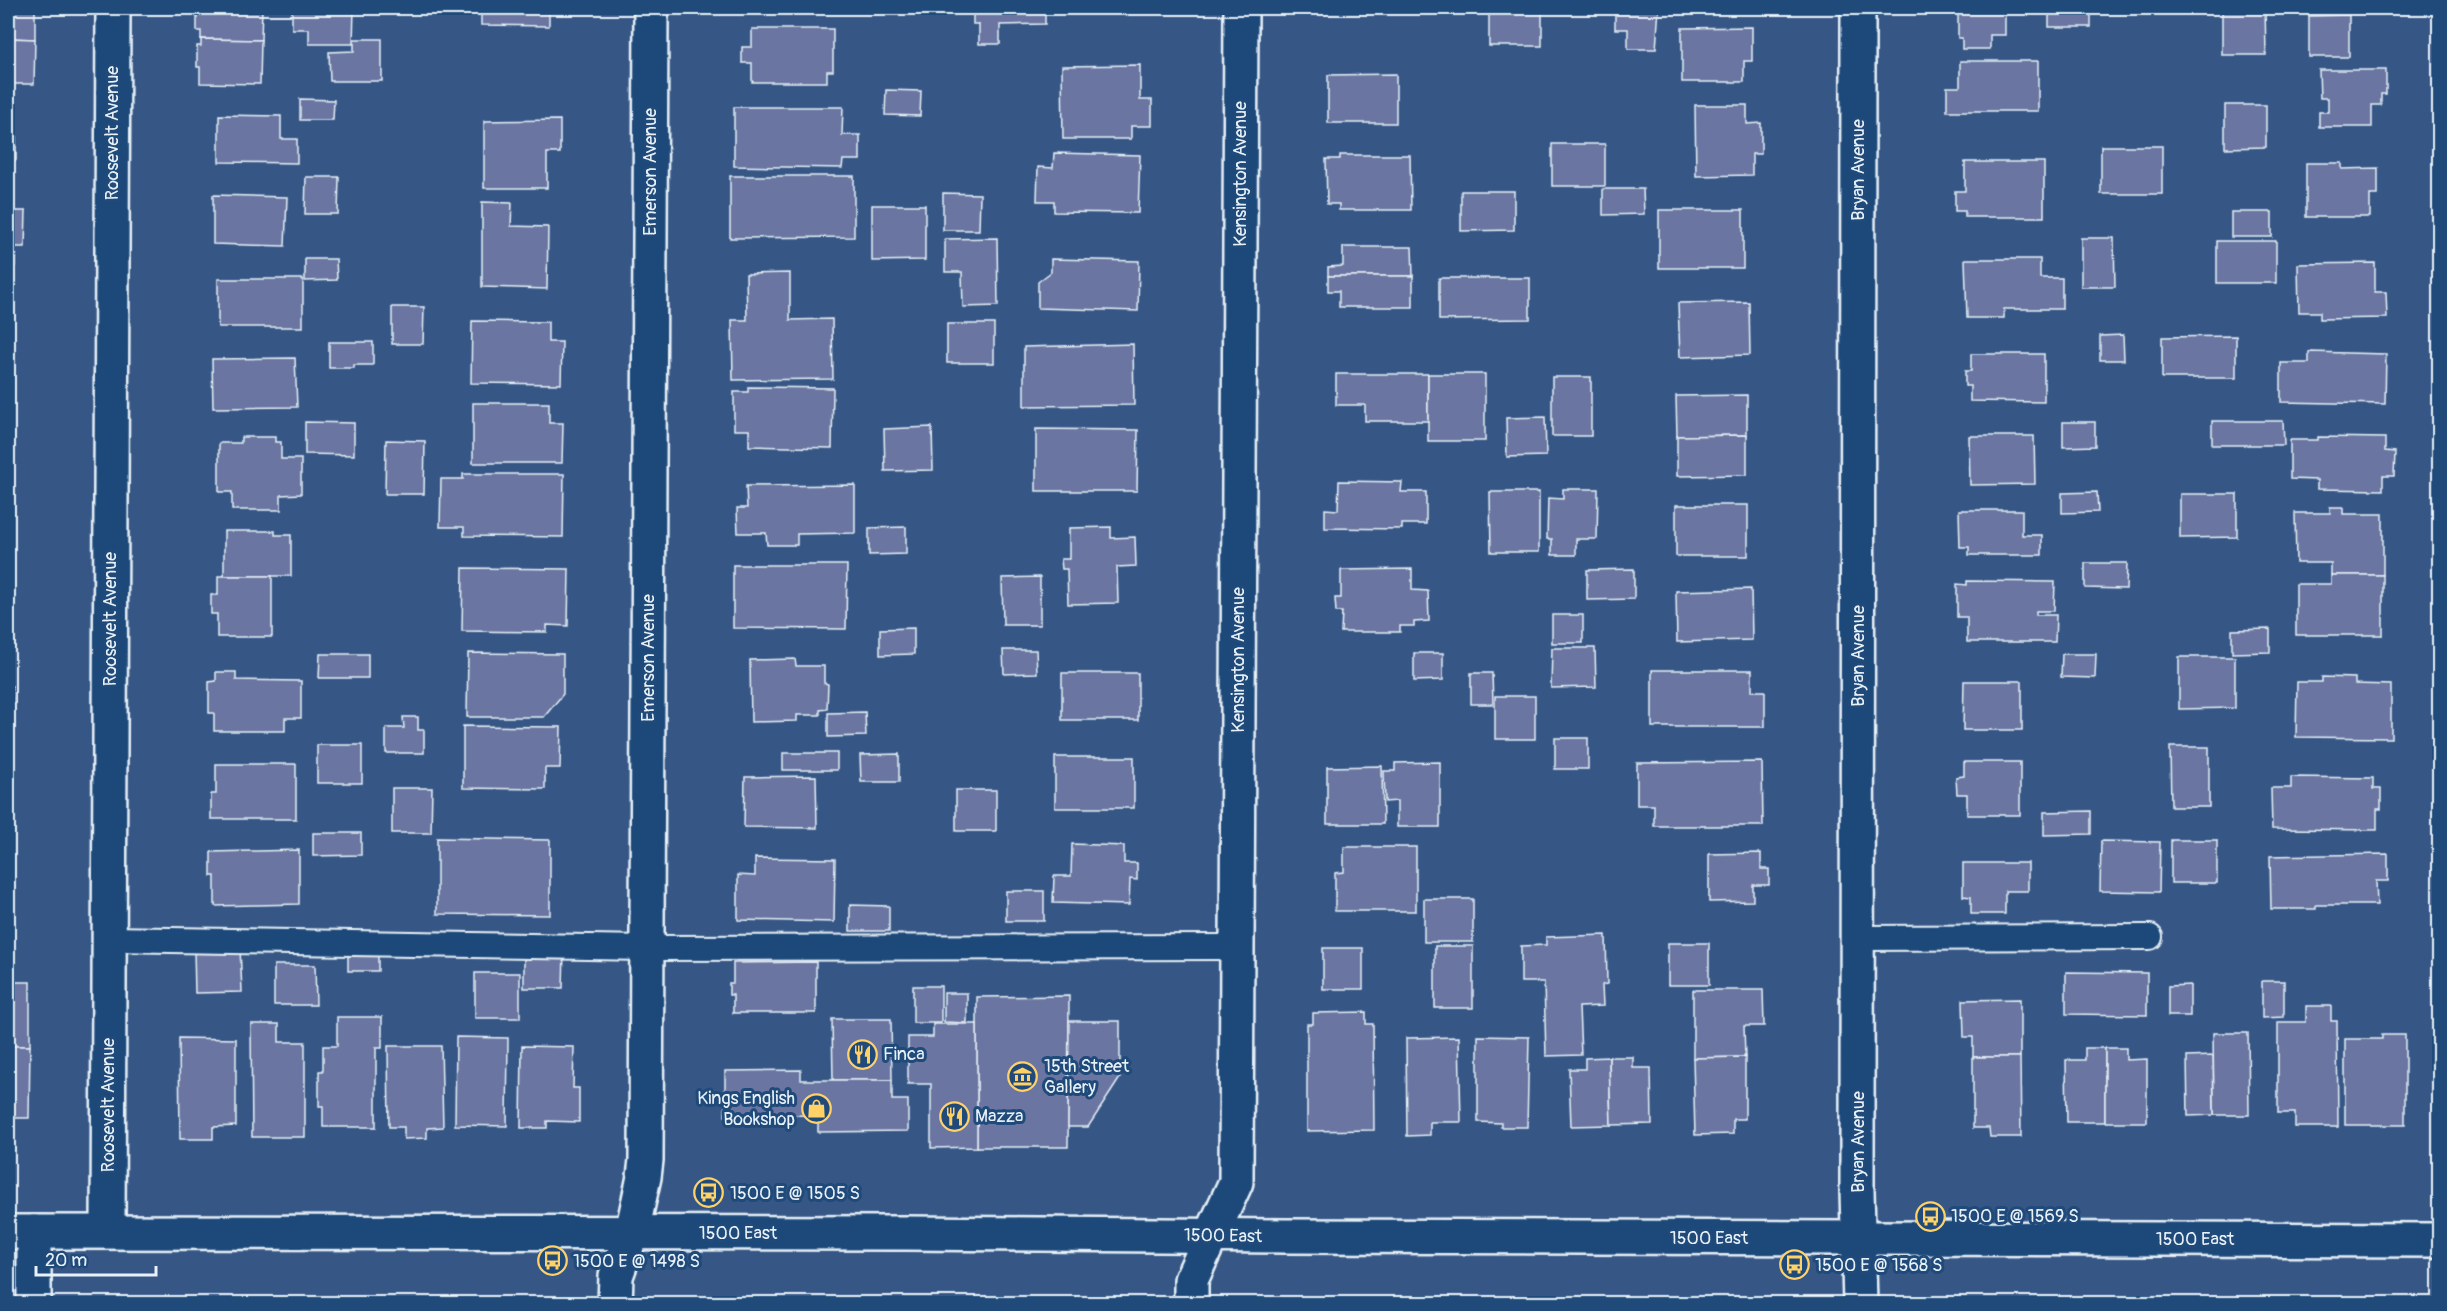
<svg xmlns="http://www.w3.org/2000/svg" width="2447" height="1311" font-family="Pangolin,sans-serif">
  <rect width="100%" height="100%" fill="#365786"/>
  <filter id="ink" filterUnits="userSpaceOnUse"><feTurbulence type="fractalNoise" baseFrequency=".0167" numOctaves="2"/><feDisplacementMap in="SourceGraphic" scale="12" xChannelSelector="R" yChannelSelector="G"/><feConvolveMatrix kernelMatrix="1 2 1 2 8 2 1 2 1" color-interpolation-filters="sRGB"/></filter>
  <g filter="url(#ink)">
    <!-- building -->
    <g fill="#6a75a1" stroke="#e8f1f8" stroke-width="1.5">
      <path d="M8 8H35V39L8 38Z"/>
      <path d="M201 8H262L261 40 201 39V31H197V14H201Z"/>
      <path d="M292 8H354L353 44H309V29H292Z"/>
      <path d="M481 8H549V26L481 25Z"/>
      <path d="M973 8H1045V24L1000 25V44H979V24H973Z"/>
      <path d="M1465 8H1542V46H1489V12H1465Z"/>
      <path d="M1615 8H1659L1656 49H1628V29H1615Z"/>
      <path d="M1958 8H2005V35H1990V49H1962V38H1958Z"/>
      <rect x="2049" y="8" width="42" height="19"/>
      <path d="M2222 8H2265L2266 55H2222Z"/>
      <path d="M2349 15V57H2309V16Z"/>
      <path d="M1752 27V61H1744V82H1682V28Z"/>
      <path d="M752 29H833V71H827V82H752V63H742V47H752Z"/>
      <path d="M8 38 35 39 34 84H8Z"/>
      <path d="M201 39 261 40 260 84 200 83V67H197V46H201Z"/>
      <path d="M354 39H382V81H330L329 52 354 51Z"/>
      <path d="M1960 61H2038V111H1947V87H1960Z"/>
      <path d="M1140 65V100H1152V126H1131V139H1063L1062 66Z"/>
      <path d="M2319 70H2386V94H2381V105H2372V127H2319V112H2328V98H2320Z"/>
      <path d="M1396 74V123H1328V75Z"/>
      <path d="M886 90 921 91 920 116 885 115Z"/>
      <path d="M300 99 334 100 333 120H300Z"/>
      <path d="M1695 105H1747V124L1761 123V154H1752V175L1696 176Z"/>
      <path d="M2225 105H2266V147L2225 148Z"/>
      <path d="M734 107H843L842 135H860V160H843L842 168 734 166Z"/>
      <path d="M219 115 281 116V139H297V163L219 162Z"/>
      <rect x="8" y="117" width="8" height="43"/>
      <path d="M560 120V153H547V188H484V121Z"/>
      <rect x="1552" y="144" width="53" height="42"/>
      <rect x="2101" y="146" width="61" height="48"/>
      <path d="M1054 153 1140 155 1138 213 1054 212V201H1037L1038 167 1053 168Z"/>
      <path d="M1340 155H1410L1411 210H1339V204H1327L1326 159H1340Z"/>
      <path d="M1965 162H2044V217H1965V211H1955V191H1965Z"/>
      <path d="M2306 163H2342V169L2378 168V195H2370V217H2306Z"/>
      <path d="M730 176H854V237L730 238Z"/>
      <path d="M306 177H339L338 214H305Z"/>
      <path d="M1603 189H1643L1644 214 1603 215Z"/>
      <path d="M1461 191H1514V230L1461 231Z"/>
      <path d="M943 193 980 194 979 230H943Z"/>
      <path d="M213 195 287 197 285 246 213 244Z"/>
      <path d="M482 202 512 203 511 226 548 227 547 289 482 287Z"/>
      <path d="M872 205H925V260L872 261Z"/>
      <rect x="1659" y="210" width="84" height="58"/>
      <path d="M8 211H26L25 247H15V266H8Z"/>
      <rect x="2231" y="212" width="41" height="25"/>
      <path d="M997 238 998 306 963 307 962 272H945V239Z"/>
      <path d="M2081 238H2114L2115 287H2081Z"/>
      <rect x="2217" y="241" width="59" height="42"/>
      <path d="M1343 247H1412L1413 276H1328V267L1343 266Z"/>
      <path d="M305 259H336L337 280 305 281Z"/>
      <path d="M1051 259 1139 261 1138 311 1038 308V282L1051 272Z"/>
      <path d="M1965 259H2040V278H2062V309H2004V318H1967Z"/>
      <path d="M2375 263V292H2386L2387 318 2320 319V312H2299L2298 264Z"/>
      <path d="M790 273V320L832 319 833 379 733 380 732 320H747L746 274Z"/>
      <path d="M1328 276H1413V307H1339V291H1328Z"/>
      <path d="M1439 278H1530V319L1439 320Z"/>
      <rect x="218" y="279" width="85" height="48"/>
      <path d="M1749 302 1750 355 1680 357 1678 303Z"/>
      <rect x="8" y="305" width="4" height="27"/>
      <path d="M392 307H424L423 344H392Z"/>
      <path d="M472 321 548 322V342H562L561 384 471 383Z"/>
      <rect x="947" y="324" width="47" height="39"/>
      <path d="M2123 335 2124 360H2100V336Z"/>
      <path d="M2236 336V378H2162V337Z"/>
      <path d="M329 342H373V365H354V368H329Z"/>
      <path d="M1133 344 1134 405 1024 406V347Z"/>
      <path d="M2309 352 2386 354 2385 404 2281 402V363H2309Z"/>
      <path d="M1971 354H2044V402L1970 401V386H1965V371H1971Z"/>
      <path d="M295 358 297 407 213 408 212 359Z"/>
      <path d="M1336 374H1428V421H1365V405H1336Z"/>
      <rect x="1428" y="374" width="57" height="67"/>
      <rect x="1552" y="377" width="39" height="59"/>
      <path d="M748 387 833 388 832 448 749 446V430H734V392H748Z"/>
      <path d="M1747 395V435L1677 436 1676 396Z"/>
      <path d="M473 403H549V423H563L562 463H473Z"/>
      <path d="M1545 417 1546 456 1507 457 1506 418Z"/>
      <path d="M2212 421H2283L2284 445H2212Z"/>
      <path d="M305 422 354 423V455L305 454Z"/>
      <path d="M2063 422H2095V446L2063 447Z"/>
      <path d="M932 427 933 470 885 471 884 429Z"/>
      <path d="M1036 429 1138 430 1137 491H1036Z"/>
      <path d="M1747 435V475L1677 476V436Z"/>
      <path d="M1969 436H2034L2035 484 1970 485Z"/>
      <path d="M241 437H275V442H281V459H301V494L281 495V510H232V492H219V443H241Z"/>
      <path d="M2318 437 2385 438V451L2395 452 2394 476H2383V490L2317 489V480L2290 479V440H2318Z"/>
      <path d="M386 440 425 441 424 494H385Z"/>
      <path d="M463 474H564L563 537 464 536V527H440L441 479H463Z"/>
      <path d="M1339 481 1402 482 1401 492H1426V524H1402V529L1325 528V509L1338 510Z"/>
      <path d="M855 485V533L797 534V545H767L766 533H738L737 508H747L746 486Z"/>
      <path d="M1563 489H1598L1597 539H1576V555H1552V539H1547L1548 498 1563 499Z"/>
      <path d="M1490 492H1539V552H1491Z"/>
      <path d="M2097 492 2098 512 2062 513V493Z"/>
      <path d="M2180 494H2237V537L2180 538Z"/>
      <rect x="1676" y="505" width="72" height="51"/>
      <path d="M2330 507H2343V514H2383V575H2331V563H2296L2295 513H2330Z"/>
      <path d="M1959 510H2022V535H2042V555H1969V547H1960Z"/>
      <path d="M906 527V554L869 555V528Z"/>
      <path d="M1111 527V538L1135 537 1136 566 1117 567 1118 603 1068 604 1067 569H1062L1061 559H1069V528Z"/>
      <path d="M224 531H275V535H291V576H224Z"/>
      <path d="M2085 563H2127L2126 589 2085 588Z"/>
      <path d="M733 565H847L846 629 733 628Z"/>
      <path d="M463 568 569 569 568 626 547 625V632L462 631Z"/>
      <path d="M1412 569V590L1428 591 1429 621 1414 622V626H1400V632H1341L1342 612H1336L1335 598H1341V570Z"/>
      <path d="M1634 569V599L1587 600V570Z"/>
      <path d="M2331 575H2383V635H2296V584H2331Z"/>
      <path d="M218 576H272V637H217V614H211V595H218Z"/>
      <path d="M1040 577V625H1003L1002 578Z"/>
      <path d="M1967 581 2055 582 2054 611H2036V615H2056L2055 642H1967V617H1957V584L1967 585Z"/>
      <path d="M1751 589 1752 640 1677 642 1676 591Z"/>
      <rect x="1552" y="615" width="31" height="28"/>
      <path d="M914 628V654L880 655V629Z"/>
      <path d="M2270 629V652L2232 653V630Z"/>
      <path d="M1552 648H1595L1596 687 1551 688Z"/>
      <path d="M1003 650H1036L1037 673 1004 674Z"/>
      <path d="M468 653 563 654V694L544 717H467Z"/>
      <path d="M1414 653H1443V680L1414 681Z"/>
      <path d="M320 654H368V678H319Z"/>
      <path d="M2062 654H2096L2095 678 2061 677Z"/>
      <path d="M2179 657H2235V708L2179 709Z"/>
      <path d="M795 659 796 666H824V683L828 684 827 709 820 710V715H797V721L751 722 750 660Z"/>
      <path d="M1652 670H1752V691H1765V727H1652Z"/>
      <path d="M216 672H236V680L301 681V718H285V731H214V713H209V682L216 681Z"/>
      <rect x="1062" y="673" width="76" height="47"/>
      <path d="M1471 673H1492L1493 704H1471Z"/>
      <path d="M2322 677 2355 678V684L2391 685V738L2296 737 2297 682H2322Z"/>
      <path d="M1964 681H2022V730H1963Z"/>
      <path d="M8 686H12L13 714 8 715Z"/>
      <rect x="1495" y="696" width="40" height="43"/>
      <path d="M865 712 866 736 828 737V713Z"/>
      <path d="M403 717H418V730H424V753H386V728H404Z"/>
      <path d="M463 726 561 727 560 768H545V789L463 788Z"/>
      <rect x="1555" y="738" width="33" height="31"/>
      <rect x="317" y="745" width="45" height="38"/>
      <path d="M2170 747H2209V807H2171Z"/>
      <path d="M8 750H9L10 787H8Z"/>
      <rect x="783" y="753" width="54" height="17"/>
      <path d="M899 754V782H861L860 755Z"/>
      <rect x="1055" y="757" width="79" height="51"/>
      <path d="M1440 762V827H1397V801L1385 802 1384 771H1395V763Z"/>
      <path d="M1762 762 1763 826H1654V805H1637V763Z"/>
      <path d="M1964 762H2020V815H1967V794H1957L1956 777 1964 776Z"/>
      <path d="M216 764H296V819H211V794H216Z"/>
      <path d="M1382 766 1383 824H1327V767Z"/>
      <path d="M816 776 817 828 744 827 745 777Z"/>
      <path d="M2291 777 2373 778V789H2381V809H2377V830L2272 829 2271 788H2291Z"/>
      <path d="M392 788H432L431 833H392Z"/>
      <rect x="956" y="790" width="40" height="41"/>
      <path d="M2091 811V834L2044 835V812Z"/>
      <path d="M313 833H361V855L313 856Z"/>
      <path d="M437 838 550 840V915L437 914Z"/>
      <rect x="2171" y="840" width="46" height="43"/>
      <path d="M2101 841 2160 842 2159 892 2100 891Z"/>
      <path d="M1072 844 1124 846V863H1137V880L1130 879 1129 905 1053 903 1054 876H1071Z"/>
      <path d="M1344 847H1416V911H1335V873L1344 872Z"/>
      <path d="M299 850V904L215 906V876H211V852Z"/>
      <path d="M1761 853V869H1769V885H1753V901L1709 902V854Z"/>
      <path d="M2388 854V881H2376L2377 905H2316V909H2271L2270 856Z"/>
      <path d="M755 858 835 859 834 922 738 920V875L755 876Z"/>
      <path d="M1963 863H2028V891H2005V914H1971V897L1963 896Z"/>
      <rect x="8" y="882" width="2" height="31"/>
      <rect x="1006" y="891" width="38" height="30"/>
      <rect x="1424" y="899" width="49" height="43"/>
      <path d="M850 905 889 906V931H850Z"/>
      <path d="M1606 935 1607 984 1602 985 1603 1006 1579 1007 1581 1055 1546 1056 1544 982H1521V946L1546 945V937Z"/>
      <rect x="1668" y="943" width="41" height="42"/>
      <rect x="1435" y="946" width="38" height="62"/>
      <path d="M378 947V971H348V948Z"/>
      <path d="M240 948 242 992 195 993 194 949Z"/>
      <rect x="1323" y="948" width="40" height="41"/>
      <path d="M524 949 564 950 563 988H524Z"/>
      <path d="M816 962V1013H733V995H729V983H733V963Z"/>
      <path d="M274 965H315L316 1005H274Z"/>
      <path d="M2066 972 2147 973V1015L2066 1014Z"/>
      <rect x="475" y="973" width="45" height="45"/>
      <path d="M2262 981H2284V1017L2262 1018Z"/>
      <rect x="8" y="982" width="22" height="64"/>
      <path d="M2190 985V1016H2168V986Z"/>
      <rect x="913" y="986" width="28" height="37"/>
      <path d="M1693 990H1763L1764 1026H1744L1745 1057 1693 1058Z"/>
      <path d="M944 993H967V1023L944 1022Z"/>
      <path d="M1069 996 1068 1147H977V997Z"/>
      <path d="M2020 999V1057H1973V1037H1964L1963 1000Z"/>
      <path d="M2306 1006H2331V1021H2337L2338 1127H2295V1113H2278V1022H2306Z"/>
      <path d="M1366 1012V1024H1373L1374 1130 1307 1131V1024H1313V1013Z"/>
      <path d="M337 1017H382V1048H376V1127H323V1106H319V1071H323V1046H337Z"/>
      <path d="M832 1019H891L892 1080H833Z"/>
      <path d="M1069 1021H1120V1078L1088 1127H1068Z"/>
      <path d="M251 1024H279V1042H305V1137H252Z"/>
      <path d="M933 1024H977V1147L931 1148V1084H908V1037H933Z"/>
      <path d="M2213 1033H2248L2249 1115H2214Z"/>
      <path d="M2382 1035H2405V1125H2345V1039H2382Z"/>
      <path d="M1478 1036 1529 1037 1527 1127H1501V1123L1478 1122Z"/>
      <path d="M456 1037 508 1038 507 1126 455 1125Z"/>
      <path d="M1459 1037 1461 1122H1430V1135L1407 1136 1406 1038Z"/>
      <path d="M179 1038 236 1039V1126L213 1127V1139H180Z"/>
      <path d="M8 1046H30L29 1118H8Z"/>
      <path d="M388 1046H441L443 1127 427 1128V1138L404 1139V1127H389Z"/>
      <path d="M522 1046 574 1047 573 1088H579V1122L547 1121V1128H521Z"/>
      <path d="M2085 1048H2105V1122H2067L2066 1060H2085Z"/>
      <path d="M2105 1048H2126V1060L2147 1059V1122H2105Z"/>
      <path d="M2213 1056 2214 1115 2188 1116 2187 1057Z"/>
      <path d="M1609 1057 1611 1125 1571 1126 1569 1069H1585V1058Z"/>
      <path d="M1609 1057H1633V1068H1651L1652 1124 1611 1125Z"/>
      <path d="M1745 1057V1119H1733V1134L1695 1135 1693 1058Z"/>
      <path d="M1973 1057H2020L2021 1137H1990L1989 1128H1973Z"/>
      <path d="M801 1070V1080H892V1100H908V1131L818 1132V1115L725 1116V1071Z"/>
    </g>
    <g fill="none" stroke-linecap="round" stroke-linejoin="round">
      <defs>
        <g id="lane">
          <path d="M1857 938 2150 937"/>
          <path d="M109 939 646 948 1237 947"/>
        </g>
        <g id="street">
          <path d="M1858 8 1857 1190 1860 1304"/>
          <path d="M108 1231 113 8"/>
          <path d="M34 1304V1232"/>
          <path d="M615 1304 616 1276 632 1232 644 1177 646 1160 651 8"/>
          <path d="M1191 1304V1280L1236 1182 1241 8"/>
        </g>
        <path id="secondary" d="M8 1232 907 1233 1284 1236 2440 1240"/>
      </defs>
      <!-- lane casing -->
      <use href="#lane" stroke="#e8f1f8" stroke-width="28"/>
      <!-- street casing -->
      <use href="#street" stroke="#e8f1f8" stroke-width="38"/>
      <!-- secondary casing -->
      <use href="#secondary" stroke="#e8f1f8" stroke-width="38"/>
      <!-- lane -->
      <use href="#lane" stroke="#1f4a7a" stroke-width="24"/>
      <!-- street -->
      <use href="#street" stroke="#1f4a7a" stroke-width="33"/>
      <!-- secondary -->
      <use href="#secondary" stroke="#1f4a7a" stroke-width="33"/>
    </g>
  </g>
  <!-- icons -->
  <defs>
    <symbol id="restaurant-ring" viewBox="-11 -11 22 22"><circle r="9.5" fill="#1f4a7a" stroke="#ffd166" stroke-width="1.5"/><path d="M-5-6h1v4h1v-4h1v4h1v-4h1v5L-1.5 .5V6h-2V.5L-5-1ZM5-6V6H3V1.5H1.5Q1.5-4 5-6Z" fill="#ffd166"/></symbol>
    <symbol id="museum-ring" viewBox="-11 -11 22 22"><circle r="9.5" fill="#1f4a7a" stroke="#ffd166" stroke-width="1.5"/><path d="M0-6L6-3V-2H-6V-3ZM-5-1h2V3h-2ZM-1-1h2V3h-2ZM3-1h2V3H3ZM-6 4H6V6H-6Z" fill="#ffd166"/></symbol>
    <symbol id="shop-ring" viewBox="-11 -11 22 22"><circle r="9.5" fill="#1f4a7a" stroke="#ffd166" stroke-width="1.5"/><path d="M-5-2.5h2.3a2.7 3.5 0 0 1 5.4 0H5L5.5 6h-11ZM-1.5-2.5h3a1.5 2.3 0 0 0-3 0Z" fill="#ffd166"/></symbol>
    <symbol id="bus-ring" viewBox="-11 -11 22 22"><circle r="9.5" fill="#1f4a7a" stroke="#ffd166" stroke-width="1.5"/><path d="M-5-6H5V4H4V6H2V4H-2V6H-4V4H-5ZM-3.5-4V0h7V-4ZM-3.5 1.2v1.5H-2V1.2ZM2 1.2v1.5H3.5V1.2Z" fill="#ffd166"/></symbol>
  </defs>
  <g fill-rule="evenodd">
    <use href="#restaurant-ring" x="846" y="1038" width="33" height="33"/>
    <use href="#museum-ring" x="1006" y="1060" width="33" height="33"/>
    <use href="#shop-ring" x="800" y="1092" width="33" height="33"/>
    <use href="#restaurant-ring" x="938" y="1100" width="33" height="33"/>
    <use href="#bus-ring" x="692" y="1176" width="33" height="33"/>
    <use href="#bus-ring" x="1914" y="1200" width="33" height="33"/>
    <use href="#bus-ring" x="536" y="1244" width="33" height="33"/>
    <use href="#bus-ring" x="1778" y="1248" width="33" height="33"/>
  </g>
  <g text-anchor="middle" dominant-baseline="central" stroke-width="6" stroke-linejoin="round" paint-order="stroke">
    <!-- street labels -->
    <g font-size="18" fill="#e8f1f8" stroke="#1f4a7a">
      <text transform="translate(112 133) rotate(-90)">Roosevelt Avenue</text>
      <text transform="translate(1858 170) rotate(-90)">Bryan Avenue</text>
      <text transform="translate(650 172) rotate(-90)">Emerson Avenue</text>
      <text transform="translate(1240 174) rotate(-90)">Kensington Avenue</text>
      <text transform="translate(110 619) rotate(-90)">Roosevelt Avenue</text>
      <text transform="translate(1858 656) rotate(-90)">Bryan Avenue</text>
      <text transform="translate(648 658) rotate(-90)">Emerson Avenue</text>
      <text transform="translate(1238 660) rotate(-90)">Kensington Avenue</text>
      <text transform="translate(108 1105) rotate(-90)">Roosevelt Avenue</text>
      <text transform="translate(1858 1142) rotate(-90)">Bryan Avenue</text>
      <text x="738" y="1233">1500 East</text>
      <text transform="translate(1223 1236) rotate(1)">1500 East</text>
      <text x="1709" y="1238">1500 East</text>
      <text x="2195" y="1239">1500 East</text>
    </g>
    <!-- poi labels -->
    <g font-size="18" fill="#e8f1f8" stroke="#1f4a7a" text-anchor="start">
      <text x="883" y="1054">Finca</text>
      <text x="1044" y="1066">15th Street<tspan x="1044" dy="21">Gallery</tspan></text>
      <text x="795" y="1098" text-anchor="end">Kings English<tspan x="795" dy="21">Bookshop</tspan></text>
      <text x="975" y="1116">Mazza</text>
      <text x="730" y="1193">1500 E @ 1505 S</text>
      <text x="1951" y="1216">1500 E @ 1569 S</text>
      <text x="573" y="1261">1500 E @ 1498 S</text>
      <text x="1815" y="1265">1500 E @ 1568 S</text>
    </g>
  </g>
  <!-- margin -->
  <rect width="2447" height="1311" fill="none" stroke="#1f4a7a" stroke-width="30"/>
  <rect x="15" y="15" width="2417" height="1281" fill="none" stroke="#e8f1f8" stroke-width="2" filter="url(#ink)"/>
  <!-- scale -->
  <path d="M36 1266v9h120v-9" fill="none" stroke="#e8f1f8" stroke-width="3"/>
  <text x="45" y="1266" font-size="18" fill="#e8f1f8" stroke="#1f4a7a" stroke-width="4.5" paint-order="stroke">20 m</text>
</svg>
